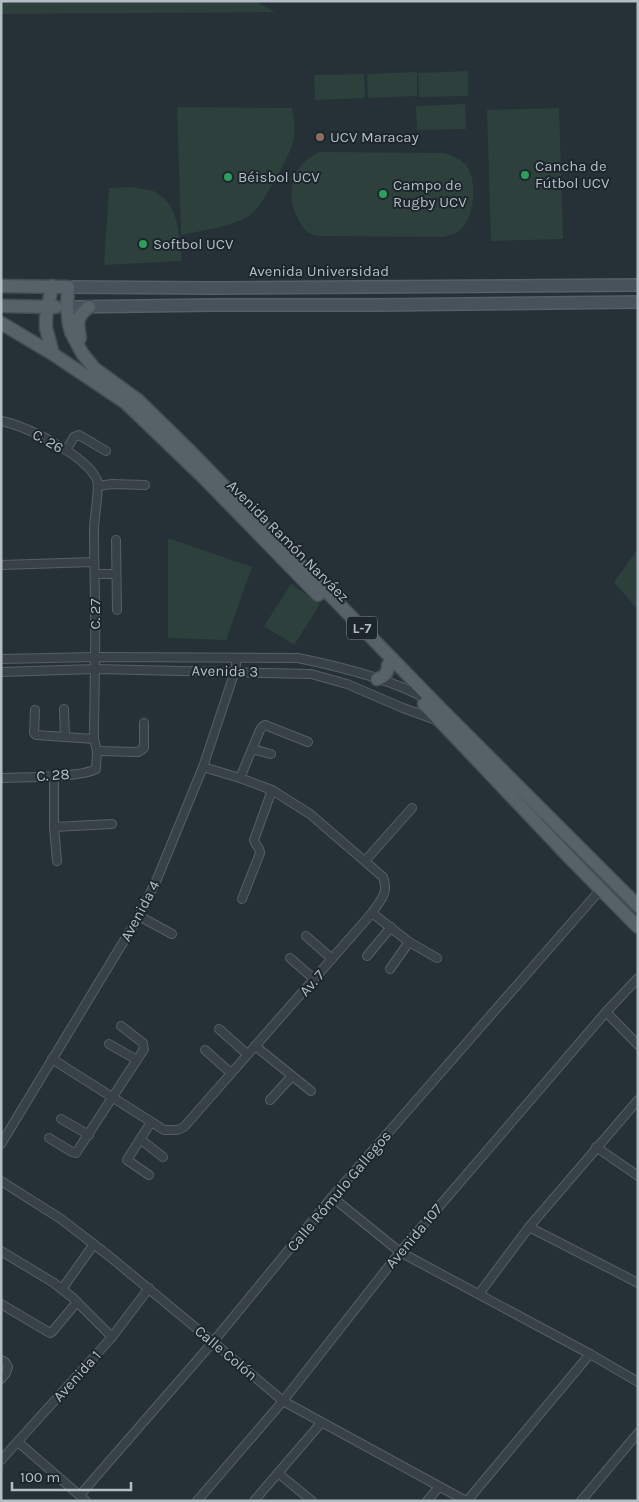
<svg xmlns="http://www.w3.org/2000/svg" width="639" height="1502" font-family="Karla,sans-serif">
  <rect width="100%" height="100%" fill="#253037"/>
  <!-- green -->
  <g fill="#2d403c">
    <path d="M1 1H255L275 12 1 14Z"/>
    <path d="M468 71V96L419 97 418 73Z"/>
    <path d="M417 72V96L368 98 367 74Z"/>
    <path d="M364 74 365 98 315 100 314 75Z"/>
    <path d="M465 104 466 129 417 130 416 106Z"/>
    <path d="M177 107 292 108C294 119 296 130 293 142 290 156 264 201 254 212 251 215 245 218 241 220 223 228 200 231 181 235Z"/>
    <path d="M559 108 563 239 491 241 487 110Z"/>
    <path d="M320 152 445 153C452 156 461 159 466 165 478 180 475 219 459 231 455 234 449 235 444 237L320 236C316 235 312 235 309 233 303 229 300 223 297 217 285 192 293 162 320 152Z"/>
    <path d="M133 187C140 189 147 189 153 191 180 203 179 236 182 261L104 265 109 188Z"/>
    <path d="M168 538 252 567 226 640 168 638Z"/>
    <path d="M638 549V610L614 582Z"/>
    <path d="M291 584 320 604 294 645 264 626Z"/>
  </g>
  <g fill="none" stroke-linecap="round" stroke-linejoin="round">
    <defs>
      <g id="street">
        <path d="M1 421C26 426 86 455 97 480 100 488 94 518 94 529 94 571 96 613 95 655 95 683 94 711 94 739L97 751 96 769C79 778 23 777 1 778"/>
        <path d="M66 450 74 437 79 435 106 451"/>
        <path d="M98 486 112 484 145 485"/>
        <path d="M116 540 117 610"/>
        <path d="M1 565 94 562"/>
        <path d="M95 574H116"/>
        <path d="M1 659 95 657 298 658C337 666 392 679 426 699"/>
        <path d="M1 672 95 669 311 674 347 684 403 708 436 720"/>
        <path d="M64 709 65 737"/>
        <path d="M35 710 34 733 36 735 94 739"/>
        <path d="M252 749 271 754"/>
        <path d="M97 751 138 752 144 748V723"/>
        <path d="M54 776V827L57 861"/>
        <path d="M240 778 260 730 262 727 265 725 308 742"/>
        <path d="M54 827 112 824"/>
        <path d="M365 861 412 808"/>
        <path d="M242 899 260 853C260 847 255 845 254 840L272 790"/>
        <path d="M372 913 409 942 437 958"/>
        <path d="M139 916 172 934"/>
        <path d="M306 936 332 959"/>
        <path d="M367 956 391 927"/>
        <path d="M290 958 314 979"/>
        <path d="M390 969 409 942"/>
        <path d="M606 1012 638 1045"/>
        <path d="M219 1029 247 1054"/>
        <path d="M109 1044 137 1060"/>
        <path d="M255 1046 311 1091"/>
        <path d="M205 1050 231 1073"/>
        <path d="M52 1059 164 1130H177L184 1127 372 913C381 899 389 893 383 877L310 814 272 790 240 778 203 767"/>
        <path d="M270 1100 292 1076"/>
        <path d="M61 1119 89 1135"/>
        <path d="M49 1138 72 1152 76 1153 144 1049 143 1043 121 1026"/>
        <path d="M140 1139 163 1157"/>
        <path d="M1 1144 139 916 157 879 203 767 235 671 237 658"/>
        <path d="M596 1147 638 1176"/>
        <path d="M149 1175 127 1160 151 1122"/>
        <path d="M1 1181 61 1219 109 1256 213 1342 283 1401 466 1501"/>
        <path d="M332 1197 400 1252 590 1354 638 1382"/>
        <path d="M529 1227 638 1283"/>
        <path d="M1 1251 54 1283 73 1298 112 1337"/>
        <path d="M62 1289 94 1244"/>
        <path d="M479 1294 529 1227 638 1100"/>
        <path d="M1 1304 50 1333 52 1332 77 1302"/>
        <path d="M1 1360 5 1362 8 1367 6 1373 1 1379"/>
        <path d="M18 1442 86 1501"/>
        <path d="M1 1460 112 1337 149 1288"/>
        <path d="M278 1473 312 1501"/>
        <path d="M80 1495 213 1342 332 1197 601 889"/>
        <path d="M197 1501 283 1401 400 1252 606 1012 638 978"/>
        <path d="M254 1501 321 1423"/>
        <path d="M427 1501 439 1487"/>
        <path d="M467 1501 590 1354"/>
        <path d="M581 1501 638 1433"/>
      </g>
      <g id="secondary">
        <path d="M68 287 212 288 638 285"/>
        <path d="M67 307 213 305H378L638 302"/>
      </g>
      <g id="primary">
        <path d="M1 286 68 287 67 307 69 324 71 332 82 353 94 368 138 400 188 449 439 707 638 906"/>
        <path d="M52 286 46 318V328L53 354"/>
        <path d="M1 306 56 307"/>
        <path d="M1 323 53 354 126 403 204 478 318 595"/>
        <path d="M80 338C77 322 76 317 89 307"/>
        <path d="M377 679C385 677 388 673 388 665"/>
        <path d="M424 704 569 857 638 927"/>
      </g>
    </defs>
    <!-- street casing -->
    <use href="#street" stroke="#565f66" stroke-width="10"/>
    <!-- secondary casing -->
    <use href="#secondary" stroke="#565f66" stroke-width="14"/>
    <!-- primary casing -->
    <use href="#primary" stroke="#444d54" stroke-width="15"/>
    <!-- street -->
    <use href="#street" stroke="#384148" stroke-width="8"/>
    <!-- secondary -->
    <use href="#secondary" stroke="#47525b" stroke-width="11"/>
    <!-- primary -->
    <use href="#primary" stroke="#566168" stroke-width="12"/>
  </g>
  <!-- markers -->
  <circle fill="#8d6e63" stroke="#1d262d" stroke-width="2" cx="320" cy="137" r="5"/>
  <g fill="#2e9e5b" stroke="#1d262d" stroke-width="2">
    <circle cx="525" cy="175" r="5"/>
    <circle cx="228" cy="177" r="5"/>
    <circle cx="383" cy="194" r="5"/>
    <circle cx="143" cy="244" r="5"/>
  </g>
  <g text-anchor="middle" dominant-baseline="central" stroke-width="4" stroke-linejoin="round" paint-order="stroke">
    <!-- shield labels -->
    <rect fill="#1d262d" stroke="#869097" stroke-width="1" x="347" y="616.5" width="30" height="23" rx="4"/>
    <g font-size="14" font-weight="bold" fill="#b3bdc4">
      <text x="362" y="628">L-7</text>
    </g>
    <!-- poi labels -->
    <g font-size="15" fill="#b3bdc4" stroke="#1d262d" text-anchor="start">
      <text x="330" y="137">UCV Maracay</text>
      <text x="535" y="166">Cancha de<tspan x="535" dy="17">Fútbol UCV</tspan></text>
      <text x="238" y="177">Béisbol UCV</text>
      <text x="393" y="185">Campo de<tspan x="393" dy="17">Rugby UCV</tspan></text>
      <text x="153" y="244">Softbol UCV</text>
    </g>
    <!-- street labels -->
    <g font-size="15" fill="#b3bdc4" stroke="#1d262d">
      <text x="319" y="271">Avenida Universidad</text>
      <text transform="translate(48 441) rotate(29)">C. 26</text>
      <text transform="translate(288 541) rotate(45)">Avenida Ramón Narváez</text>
      <text transform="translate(95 614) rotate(-90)">C. 27</text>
      <text transform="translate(225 671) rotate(1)">Avenida 3</text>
      <text transform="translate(53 775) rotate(-4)">C. 28</text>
      <text transform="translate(140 911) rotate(-62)">Avenida 4</text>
      <text transform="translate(312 983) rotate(-48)">Av. 7</text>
      <text transform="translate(339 1191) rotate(-50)">Calle Rómulo Gallegos</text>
      <text transform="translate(414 1236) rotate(-50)">Avenida 107</text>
      <text transform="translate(226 1353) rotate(40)">Calle Colón</text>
      <text transform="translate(77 1376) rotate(-48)">Avenida 1</text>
    </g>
  </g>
  <!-- border -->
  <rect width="639" height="1502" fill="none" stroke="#b3bdc4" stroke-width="5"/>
  <!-- scale -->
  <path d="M12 1482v8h119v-8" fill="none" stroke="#b3bdc4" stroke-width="2.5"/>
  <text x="20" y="1482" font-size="15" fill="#b3bdc4" stroke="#1d262d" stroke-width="4" paint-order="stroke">100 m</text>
</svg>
